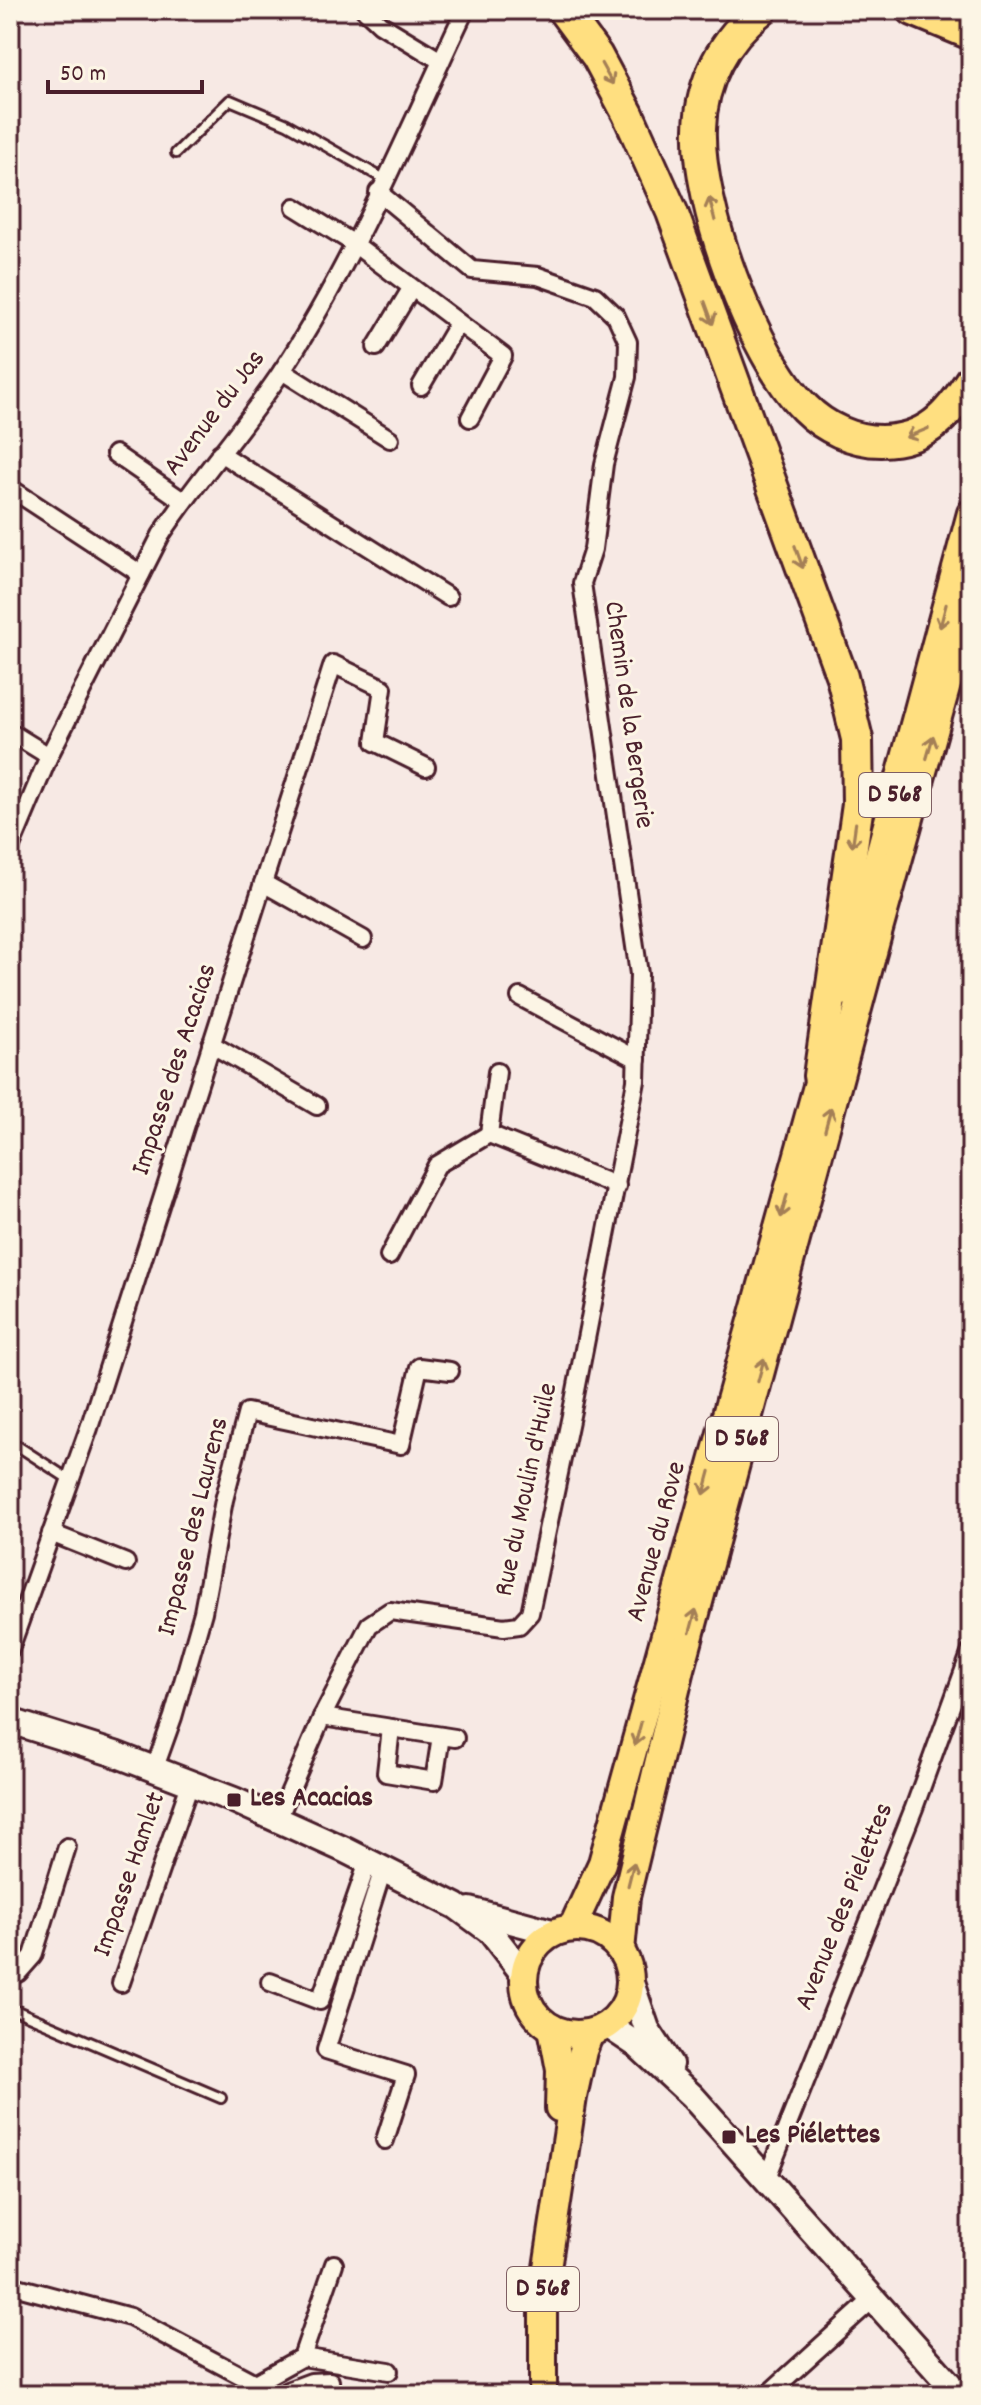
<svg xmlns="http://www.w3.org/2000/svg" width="981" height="2405" font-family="Dekko,sans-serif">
  <rect width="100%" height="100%" fill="#f7e9e4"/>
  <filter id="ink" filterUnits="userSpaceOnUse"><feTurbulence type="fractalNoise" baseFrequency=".0125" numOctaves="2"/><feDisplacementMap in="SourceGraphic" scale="16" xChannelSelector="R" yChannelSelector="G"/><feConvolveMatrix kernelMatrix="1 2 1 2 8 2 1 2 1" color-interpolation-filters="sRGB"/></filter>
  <g filter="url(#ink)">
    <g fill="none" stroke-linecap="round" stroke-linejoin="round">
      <defs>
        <g id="lane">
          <path d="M176 153 230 100 287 124 384 179"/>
          <path d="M10 1441 70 1480"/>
          <path d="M10 2008 221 2098"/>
        </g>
        <g id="street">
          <path d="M365 10 380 24 441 61"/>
          <path d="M295 207 353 243 503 356 470 418"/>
          <path d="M376 347 411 289"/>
          <path d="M282 371 390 439"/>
          <path d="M421 386 458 323"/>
          <path d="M220 453 448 597"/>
          <path d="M115 454 183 501"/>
          <path d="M10 488 141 574"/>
          <path d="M10 732 49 756"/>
          <path d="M10 849 49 756 161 535C199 477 246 426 284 368 356 257 408 130 465 10"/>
          <path d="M263 883 363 939"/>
          <path d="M520 997 637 1059"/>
          <path d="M211 1044 317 1106"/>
          <path d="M489 1134 497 1072"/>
          <path d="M389 1256 437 1165 489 1134 617 1186"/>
          <path d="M51 1533 126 1563"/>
          <path d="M10 1649 89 1428 333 664 383 688 375 742 426 767"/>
          <path d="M322 1717 455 1738"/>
          <path d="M391 1728 386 1773 434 1781 441 1736"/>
          <path d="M154 1770 173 1717 203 1612 224 1500 247 1412 401 1445 419 1367 450 1371"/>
          <path d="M278 1819 322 1717 369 1625 390 1611 504 1627 519 1625 530 1613 574 1401 636 1081 639 974 582 583 593 549 604 464 627 377 628 342 616 316 595 296 538 276 472 270 378 192"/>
          <path d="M383 1869 326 2050 406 2075 385 2140"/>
          <path d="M10 1975 18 1973 33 1956 67 1847"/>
          <path d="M270 1982 320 2001 368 1862"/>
          <path d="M121 1983 190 1784"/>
          <path d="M766 2180 914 1808 971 1651"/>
          <path d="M10 2285 130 2317 255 2383 302 2357 334 2264"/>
          <path d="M302 2357 389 2371"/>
          <path d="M284 2395 287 2391 311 2382 330 2381 332 2395"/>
          <path d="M767 2395 873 2299"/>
        </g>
        <g id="secondary">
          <path d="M10 1721 115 1754 234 1800 345 1850 456 1906 490 1931 524 1975"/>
          <path d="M470 1910 556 1933"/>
          <path d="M630 1980 647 2029 670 2064"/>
          <path d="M607 2025 637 2045 692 2096 959 2395"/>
        </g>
        <g id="primary">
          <path d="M842 992 971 513"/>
          <path d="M572 1928 602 1863 825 1057"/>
          <circle cx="577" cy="1981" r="53"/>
          <path d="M621 1951 626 1897 681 1669 879 930 971 598"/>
          <path d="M552 2028 560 2070 559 2108"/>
          <path d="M543 2395V2294L573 2097 583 2051 590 2033"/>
        </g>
        <g id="highway">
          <path d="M563 10 597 56 628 114 672 212 842 677 857 739 858 804 819 1076"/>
          <path d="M761 10C724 38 701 82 700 129 697 204 752 355 805 408 825 428 853 441 881 441 927 440 948 416 971 380"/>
          <path d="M913 10 971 34"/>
        </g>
      </defs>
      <!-- lane casing -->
      <use href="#lane" stroke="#4a1f2b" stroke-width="14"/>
      <!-- street casing -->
      <use href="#street" stroke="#4a1f2b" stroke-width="22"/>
      <!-- secondary casing -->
      <use href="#secondary" stroke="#4a1f2b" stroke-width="30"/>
      <!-- primary casing -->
      <use href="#primary" stroke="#4a1f2b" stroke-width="32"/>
      <!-- highway casing -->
      <use href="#highway" stroke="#4a1f2b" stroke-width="36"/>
      <!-- lane -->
      <use href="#lane" stroke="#fcf5e5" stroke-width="8"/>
      <!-- street -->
      <use href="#street" stroke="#fcf5e5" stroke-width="16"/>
      <!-- secondary -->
      <use href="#secondary" stroke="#fcf5e5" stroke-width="24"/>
      <!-- primary -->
      <use href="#primary" stroke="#ffdf80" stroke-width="26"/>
      <!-- highway -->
      <use href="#highway" stroke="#ffdf80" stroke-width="30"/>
    </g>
    <!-- one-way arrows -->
    <defs><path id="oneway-shaft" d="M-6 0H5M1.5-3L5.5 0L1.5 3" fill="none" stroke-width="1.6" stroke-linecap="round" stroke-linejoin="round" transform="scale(2)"/></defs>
    <g stroke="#a47f56">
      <use href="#oneway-shaft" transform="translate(607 74) rotate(61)"/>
      <use href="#oneway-shaft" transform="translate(712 209) rotate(-104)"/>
      <use href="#oneway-shaft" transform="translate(709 313) rotate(70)"/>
      <use href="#oneway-shaft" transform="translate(917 433) rotate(158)"/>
      <use href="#oneway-shaft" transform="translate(799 557) rotate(70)"/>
      <use href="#oneway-shaft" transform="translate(943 616) rotate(105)"/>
      <use href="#oneway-shaft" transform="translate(930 747) rotate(-74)"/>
      <use href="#oneway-shaft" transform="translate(854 835) rotate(98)"/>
      <use href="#oneway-shaft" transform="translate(828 1119) rotate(-75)"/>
      <use href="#oneway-shaft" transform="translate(784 1206) rotate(105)"/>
      <use href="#oneway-shaft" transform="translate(761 1370) rotate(-75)"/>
      <use href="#oneway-shaft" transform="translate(707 1483) rotate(105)"/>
      <use href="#oneway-shaft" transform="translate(693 1621) rotate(-75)"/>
      <use href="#oneway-shaft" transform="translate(638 1734) rotate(105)"/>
      <use href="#oneway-shaft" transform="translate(631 1874) rotate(-76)"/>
    </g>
  </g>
  <!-- markers -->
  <g fill="#4a1f2b" stroke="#fcf5e5" stroke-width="3">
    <rect x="226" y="1792" width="16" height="16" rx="4"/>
    <rect x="721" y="2129" width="16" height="16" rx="4"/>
  </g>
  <g text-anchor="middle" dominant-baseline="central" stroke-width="6" stroke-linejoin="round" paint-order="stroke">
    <!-- shield labels -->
    <g fill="#fcf5e5" stroke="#7f5f63" stroke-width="2">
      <rect x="859" y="773" width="72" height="44" rx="6"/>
      <rect x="706" y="1417" width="72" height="44" rx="6"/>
      <rect x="507" y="2267" width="72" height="44" rx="6"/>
    </g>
    <g font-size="26" font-weight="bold" fill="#4a1f2b">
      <text x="895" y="795">D 568</text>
      <text x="742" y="1439">D 568</text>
      <text x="543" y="2289">D 568</text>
    </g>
    <!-- street labels -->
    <g font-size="28" fill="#4a1f2b" stroke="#fcf5e5">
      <text transform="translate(216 414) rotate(-53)">Avenue du Jas</text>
      <text transform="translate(627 715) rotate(82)">Chemin de la Bergerie</text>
      <text transform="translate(176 1070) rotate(-72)">Impasse des Acacias</text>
      <text transform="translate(528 1490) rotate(-78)">Rue du Moulin d'Huile</text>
      <text transform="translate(195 1527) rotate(-76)">Impasse des Laurens</text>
      <text transform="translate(658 1542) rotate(-75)">Avenue du Rove</text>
      <text transform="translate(131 1875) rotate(-71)">Impasse Hamlet</text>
      <text transform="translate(846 1907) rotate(-68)">Avenue des Pielettes</text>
    </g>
    <!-- poi labels -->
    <g font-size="28" font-weight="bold" fill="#4a1f2b" stroke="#fcf5e5" text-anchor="start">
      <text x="250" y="1800">Les Acacias</text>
      <text x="745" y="2137">Les Piélettes</text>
    </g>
  </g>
  <!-- margin -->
  <rect width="981" height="2405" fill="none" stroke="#fcf5e5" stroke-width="40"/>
  <rect x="20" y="20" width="941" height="2365" fill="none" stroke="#4a1f2b" stroke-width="3" filter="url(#ink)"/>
  <!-- scale -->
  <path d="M48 80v12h154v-12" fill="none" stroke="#4a1f2b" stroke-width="4"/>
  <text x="60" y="80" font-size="24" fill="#4a1f2b" stroke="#fcf5e5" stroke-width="6" paint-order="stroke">50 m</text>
</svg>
